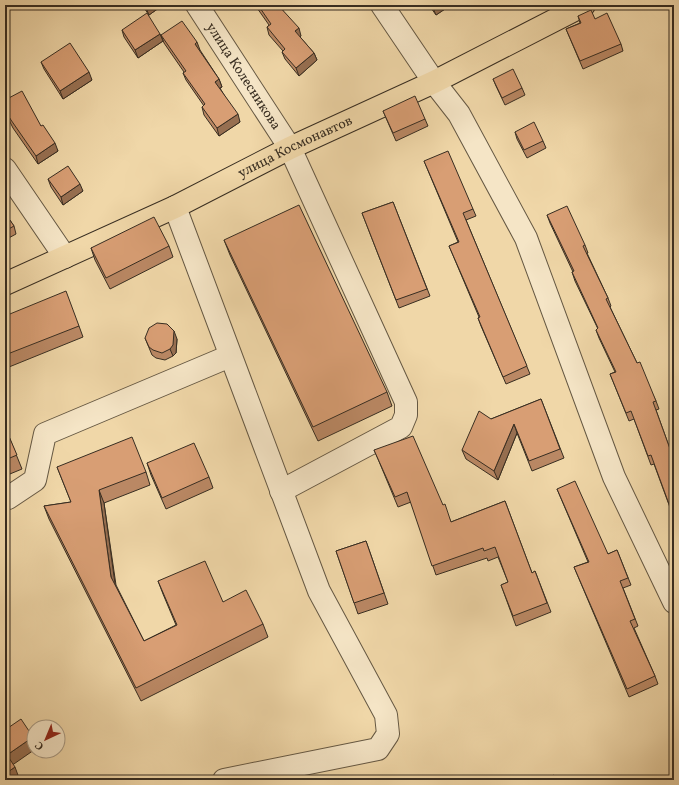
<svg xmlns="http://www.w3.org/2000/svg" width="679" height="785" font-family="Vollkorn,serif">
<rect width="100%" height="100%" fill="#f0d7a8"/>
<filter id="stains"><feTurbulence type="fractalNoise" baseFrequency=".005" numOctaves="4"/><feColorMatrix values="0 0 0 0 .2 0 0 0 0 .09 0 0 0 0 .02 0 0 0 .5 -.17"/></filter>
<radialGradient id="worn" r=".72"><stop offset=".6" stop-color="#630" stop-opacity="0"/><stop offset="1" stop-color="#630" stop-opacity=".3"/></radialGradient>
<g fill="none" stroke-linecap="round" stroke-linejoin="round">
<defs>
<g id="minor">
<path id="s1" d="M197,5L290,148L406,402V415L401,427L281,491"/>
<path d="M382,5L434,82L459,114L526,238L614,477L674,602"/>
<path d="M5,169L65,257"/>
<path d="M175,207L319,591L386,715L388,734L378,749L224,780"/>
<path d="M8,498L35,480L45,434L230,356"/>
</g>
<g id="major">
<path id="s2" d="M5,284L175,207L290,148L434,82L584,5"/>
</g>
</defs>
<use href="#minor" stroke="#655843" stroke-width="24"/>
<use href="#major" stroke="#372d21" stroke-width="24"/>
<use href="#minor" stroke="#f5e5c6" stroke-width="22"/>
<use href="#major" stroke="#f0d7a8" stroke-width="22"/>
</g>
<g fill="#ba8864" stroke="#372d21">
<path d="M142,5H163L149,15Z"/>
<path d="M255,5H284L281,8L301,36L300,37L314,53L317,60L299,76L285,59L282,52L283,51L269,35L267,27L269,25Z"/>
<path d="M429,5H451L436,15Z"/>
<path d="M578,16L621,44L623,51L583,69L566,29L580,23Z"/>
<path d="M122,30L160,34L163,41L138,58L124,37Z"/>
<path d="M161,35L200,50L219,79L222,87L220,88L240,122L219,136L204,115L202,107L204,106L186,80L183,73L184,72L164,43Z"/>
<path d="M41,62L92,80L63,99L44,69Z"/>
<path d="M493,79L522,88L525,95L505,105L496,86Z"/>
<path d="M5,100L41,126L58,151L38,164L13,128L5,112Z"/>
<path d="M383,111L425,119L428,126L396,141Z"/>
<path d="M515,132L543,141L546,148L527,158L517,139Z"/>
<path d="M424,161L473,209L476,216L466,220L530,374L506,384L481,326L478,318L479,317L452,253L449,246L458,242Z"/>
<path d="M48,179L83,191L63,205L51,187Z"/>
<path d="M393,202L430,296L399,308L362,213Z"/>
<path d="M5,213L14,226L16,234L5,240Z"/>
<path d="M547,215L585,245L588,253H587L608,298L611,306L610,307L637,363L656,401L659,409L656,410L674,460V512L672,513L654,464L651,465L634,419L629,421L610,374L615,372L599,338L596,330L598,329L575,281L572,272H573L550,223Z"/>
<path d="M224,240L387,392L392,406L318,441L230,255Z"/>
<path d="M169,246L173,257L110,289L95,260L91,248Z"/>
<path d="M5,316L79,326L83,337L9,367L5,357Z"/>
<path d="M145,338L177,339L176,353L173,356L165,360L156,358L152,355Z"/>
<path d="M541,399L564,458L532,471L517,433L498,480L466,459L462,450L491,419Z"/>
<path d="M5,427L22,469L5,476Z"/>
<path d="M374,450L443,505L451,522L505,501L532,573L535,571L551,612L516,626L501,585L508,582L498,557L488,561L487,558L436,575L411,502L398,507L378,459Z"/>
<path d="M147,463L209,477L213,488L166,509L151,475Z"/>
<path d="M57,467L146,472L150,485L104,503L116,585L144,641L176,625L163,594L158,581L223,602L263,624L268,637L141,701L49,519L44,506L71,502Z"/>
<path d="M557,489L608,554L617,550L631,585L623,588L638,626L634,628L655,676L658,684L629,697L574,567L588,562Z"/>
<path d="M366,541L388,604L358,614L336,551Z"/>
</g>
<g fill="#976f51" stroke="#372d21">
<path d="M150,5H163L149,15L146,8Z"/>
<path d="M277,5H284L278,9Z"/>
<path d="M437,5H451L436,15L433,8Z"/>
<path d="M299,28L301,36L298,39L295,31Z"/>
<path d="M160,34L163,41L138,58L135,50Z"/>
<path d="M197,42L200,50L198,51L195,44Z"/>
<path d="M314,53L317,60L299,76L296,68Z"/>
<path d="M89,72L92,80L63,99L60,91Z"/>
<path d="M219,79L222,87L218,89L215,82Z"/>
<path d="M238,114L240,122L219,136L217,128Z"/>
<path d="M55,143L58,151L38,164L36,156Z"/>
<path d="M80,184L83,191L63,205L61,197Z"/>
<path d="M174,331L177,339L176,353L173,356L170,349Z"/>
<path d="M514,424L517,433L498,480L494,471Z"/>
<path d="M99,490L104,503L116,591L111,577Z"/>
<path d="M33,737L34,750L11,766L7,755Z"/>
<path d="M15,767L19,778L16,780H5V774Z"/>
</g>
<g fill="#d89e74" stroke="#372d21">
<path d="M144,5H150L146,8Z"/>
<path d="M258,5H278L299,28L295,31L314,53L296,68L282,52L285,49L267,27L271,24Z"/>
<path d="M431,5H437L433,8Z"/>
<path d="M591,10L595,19L607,13L621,44L580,61L566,29L581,23L578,16Z"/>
<path d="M147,13L160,34L135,50L122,30Z"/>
<path d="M182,21L197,42L195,44L219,79L215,82L238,114L217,128L202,107L205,104L183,73L186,71L161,35Z"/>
<path d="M70,43L89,72L60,91L41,62Z"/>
<path d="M513,69L522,88L502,98L493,79Z"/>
<path d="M22,91L41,126L43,125L55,143L36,156L11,120L5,110V100Z"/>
<path d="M415,96L425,119L393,133L383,111Z"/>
<path d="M534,122L543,141L524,150L515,132Z"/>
<path d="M448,151L473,209L463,213L527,366L503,377L478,318L480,317L449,246L459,242L424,161Z"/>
<path d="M68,166L80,184L61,197L48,179Z"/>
<path d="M393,202L427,289L396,300L362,213Z"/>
<path d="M299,205L387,392L313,427L224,240Z"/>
<path d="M567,206L585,245L583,246L608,298L606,299L637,363L640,362L656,401L653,402L674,460V503L669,504L651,455L648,456L631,411L626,413L610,374L616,372L596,330L598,328L572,272L574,271L547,215Z"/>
<path d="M5,213L14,226L5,231Z"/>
<path d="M154,217L169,246L106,278L91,248Z"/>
<path d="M66,291L79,326L5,355V316Z"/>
<path d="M157,323L167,324L174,331L173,345L170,349L162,353L153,350L149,347L145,338L149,328Z"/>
<path d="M541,399L560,449L529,461L514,424L494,471L462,450L479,411L491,419Z"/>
<path d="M5,427L17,455L5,460Z"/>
<path d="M413,436L443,505L445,504L451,522L505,501L532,573L535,571L547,603L513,616L501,585L508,582L495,547L484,551L483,548L432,566L407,492L395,497L374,450Z"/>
<path d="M132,437L146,472L99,490L111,577L144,641L177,625L158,581L205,561L223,602L246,590L263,624L136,688L44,506L71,502L57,467Z"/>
<path d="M194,443L209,477L162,498L147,463Z"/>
<path d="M575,481L608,554L617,550L628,578L620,581L635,619L630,621L655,676L627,689L574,567L589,562L557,489Z"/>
<path d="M366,541L384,593L354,603L336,551Z"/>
<path d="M21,719L33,737L7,755L15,767L5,774V730Z"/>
<path d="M554,775L556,780H546Z"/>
</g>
<g text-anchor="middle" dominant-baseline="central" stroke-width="3" stroke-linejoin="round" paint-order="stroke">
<g font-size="14" fill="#372d21" stroke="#f5e5c6">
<text stroke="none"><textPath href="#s1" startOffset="85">улица Колесникова</textPath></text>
<text stroke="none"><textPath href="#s2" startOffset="321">улица Космонавтов</textPath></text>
</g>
</g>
<rect width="679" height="785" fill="none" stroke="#f0d7a8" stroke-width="20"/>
<rect x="6" y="6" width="667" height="773" fill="none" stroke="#372d21" stroke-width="2"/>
<rect x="10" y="10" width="659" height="765" fill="none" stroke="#372d21"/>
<g transform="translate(46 739) rotate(224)"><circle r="19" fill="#f5e5c6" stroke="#a99b84"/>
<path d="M0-3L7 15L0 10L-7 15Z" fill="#8f2418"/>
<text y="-6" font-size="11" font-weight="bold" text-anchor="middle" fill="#372d21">С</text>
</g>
<rect width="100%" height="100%" filter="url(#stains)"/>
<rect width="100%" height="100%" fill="url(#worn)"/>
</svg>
